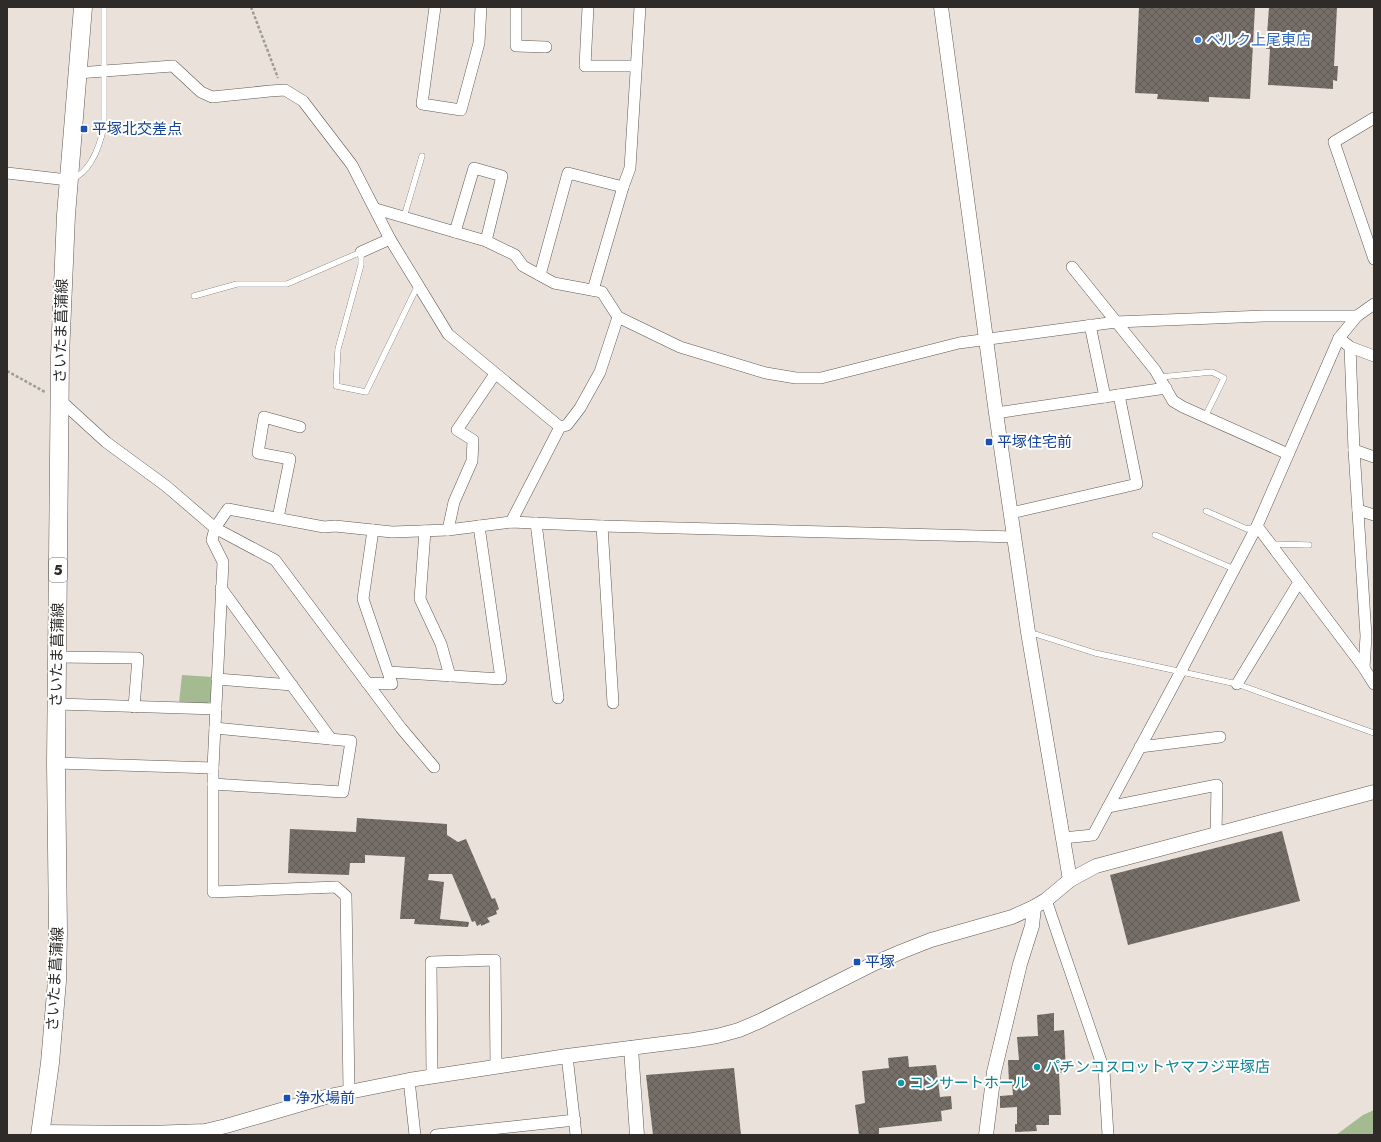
<svg xmlns="http://www.w3.org/2000/svg" width="1381" height="1142" font-family="Jost,'Noto Sans JP',sans-serif">
<defs>
<pattern id="building-cross-hatch" width="8" height="8" patternUnits="userSpaceOnUse"><rect width="8" height="8" fill="#756f68"/><path d="M0 0l8 8M0 8l8-8" fill="none" stroke="#605b56"/></pattern>
</defs>
<rect width="100%" height="100%" fill="#e9e1da"/>
<g fill="#a4bb92">
<path d="M182,675L212,677L211,701L207,704L179,703Z"/>
<path d="M1374,1110V1135H1336L1363,1115Z"/>
</g>
<g fill="url(#building-cross-hatch)">
<path d="M1139,7H1255L1250,99L1209,97V102L1157,99L1158,94L1135,93Z"/>
<path d="M1269,7H1337L1334,66H1338L1337,81L1333,80V89L1268,85L1270,49H1266Z"/>
<path d="M357,818L447,824V835L458,842L466,839L492,899L495,898L499,909L496,911L497,914L487,918L490,922L481,926V924L477,926L475,921L472,922L452,874H429L428,880L444,882L440,919L469,922L468,927L414,924L415,919H400L405,857L365,855V863H350L349,875L288,873L290,829L356,832Z"/>
<path d="M1282,831L1300,901L1128,945L1110,875Z"/>
<path d="M1054,1013V1031L1064,1030L1066,1073H1059L1061,1115H1049V1125H1036L1037,1131L1015,1132V1124H1017V1107L1000,1108V1096L1013,1095L1012,1083H1009L1008,1060H1019L1017,1037L1038,1036L1037,1015Z"/>
<path d="M908,1056L909,1067L936,1065L940,1097L951,1096L952,1109L941,1111L942,1121L879,1128V1134L859,1135L855,1105L865,1103L862,1071L889,1068L888,1058Z"/>
<path d="M734,1068L741,1135H653L646,1075Z"/>
</g>
<g fill="none" stroke-linecap="round" stroke-linejoin="round">
<defs>
<g id="service">
<path d="M72,179C92,171 100,145 104,126V7"/>
<path d="M404,217L422,156"/>
<path d="M194,296L237,284H287L361,252V265L338,349L336,386L366,392L418,285"/>
<path d="M1160,377L1212,372L1224,378L1205,417"/>
<path d="M1206,511L1247,529L1256,527"/>
<path d="M1155,535L1234,569"/>
<path d="M1272,544L1309,545"/>
<path d="M1029,632L1095,653L1237,684L1374,733"/>
</g>
<g id="minor">
<path d="M435,7L422,104L461,110L479,43L481,7"/>
<path d="M516,7V46L546,47"/>
<path d="M588,7L585,66H636"/>
<path d="M77,73L173,66L201,92L212,97L270,91L285,90L303,101L352,165L390,239L448,334L560,427"/>
<path d="M1374,118L1334,142L1374,259"/>
<path d="M7,173L68,180"/>
<path d="M376,209L486,241L515,255L523,266L554,283L602,292L618,317L680,347L766,373L796,378H821L959,343L1116,322L1264,316H1357"/>
<path d="M455,232L474,168L502,176L486,241"/>
<path d="M361,252L390,239"/>
<path d="M1072,267L1155,370L1173,401L1183,407L1288,454"/>
<path d="M540,275L568,173L623,187"/>
<path d="M593,290L623,187L630,168L640,7"/>
<path d="M1090,325L1105,397"/>
<path d="M1339,338L1350,347L1354,450L1366,636L1364,668"/>
<path d="M1350,347L1374,356"/>
<path d="M60,400L106,442L166,486L215,528L275,560L401,728L434,767"/>
<path d="M996,413L1166,388"/>
<path d="M1354,450L1374,457"/>
<path d="M1358,510L1374,515"/>
<path d="M1011,513L1137,484L1119,395"/>
<path d="M278,518L290,459L258,453L264,417L300,427"/>
<path d="M511,522L560,427L567,425L580,408L600,372L618,317"/>
<path d="M536,523L558,698"/>
<path d="M602,526L613,703"/>
<path d="M1257,526L1364,668L1374,684"/>
<path d="M448,530L454,502L472,461L473,440L457,430L495,374"/>
<path d="M425,531L420,599L441,644L450,676"/>
<path d="M221,588L331,739"/>
<path d="M57,657L138,658L134,707"/>
<path d="M389,672L501,679L479,526"/>
<path d="M217,679L292,685"/>
<path d="M367,683L392,684L363,599L373,530"/>
<path d="M1237,684L1299,582"/>
<path d="M57,704L216,709"/>
<path d="M1140,747L1220,737"/>
<path d="M56,763L213,768V892L336,887L346,896L349,1091"/>
<path d="M213,768L223,562L212,540L215,528L228,509L324,527L335,526L392,532L448,530L511,522L602,526L1015,537"/>
<path d="M213,784L343,792L351,741L215,728"/>
<path d="M1108,807L1217,785L1216,834"/>
<path d="M1063,838L1093,835L1180,673L1257,526L1339,338L1357,316L1374,304"/>
<path d="M1046,900L1104,1070L1108,1135"/>
<path d="M567,1056L576,1135"/>
<path d="M432,1076L431,962L495,960L496,1067"/>
<path d="M409,1080L415,1135"/>
<path d="M436,1135L575,1120"/>
</g>
<g id="tertiary">
<path d="M941,7L996,413L1028,632L1070,880"/>
<path d="M631,1048L637,1135"/>
<path d="M40,1132L150,1133L205,1131L226,1126L329,1096L409,1080L567,1056L693,1040L717,1036L739,1030L760,1021L875,963L903,951L931,940L1012,917L1034,907L1046,900L1070,880L1096,866L1374,792"/>
<path d="M986,1135L994,1072L1020,964L1032,926L1034,907"/>
</g>
<path id="primary" d="M40,1135L50,1063L57,981L58,932L56,763L60,356L66,215L83,7"/>
</defs>
<use href="#service" stroke="#605954" stroke-width="6"/>
<use href="#minor" stroke="#605954" stroke-width="12"/>
<use href="#tertiary" stroke="#605954" stroke-width="15"/>
<use href="#primary" stroke="#605954" stroke-width="19"/>
<g stroke="#a19b96" stroke-width="2.5" stroke-dasharray="3 2" stroke-linecap="butt">
<path d="M251,7L278,78"/>
<path d="M7,371L45,392"/>
</g>
<use href="#service" stroke="#fff" stroke-width="5.5"/>
<use href="#minor" stroke="#fff" stroke-width="11"/>
<use href="#tertiary" stroke="#fff" stroke-width="14"/>
<use href="#primary" stroke="#fff" stroke-width="18"/>
</g>
<circle fill="#3f7fe0" stroke="#fff" stroke-width="1.5" cx="1198" cy="40" r="4"/>
<g fill="#1a4fb4" stroke="#fff" stroke-width="1.5">
<rect x="80" y="125" width="8" height="8" rx="2"/>
<rect x="985" y="438" width="8" height="8" rx="2"/>
<rect x="853" y="958" width="8" height="8" rx="2"/>
<rect x="283" y="1094" width="8" height="8" rx="2"/>
</g>
<g fill="#0f9aa8" stroke="#fff" stroke-width="1.5">
<circle cx="1037" cy="1067" r="4"/>
<circle cx="901" cy="1083" r="4"/>
</g>
<g text-anchor="middle" dominant-baseline="central" stroke-width="4" stroke-linejoin="round" paint-order="stroke">
<rect fill="#fff" stroke="#6d6b69" stroke-width="1" x="49" y="558" width="18" height="24" rx="3"/>
<g font-size="14" font-weight="bold" fill="#2e2b29">
<text x="58" y="570">5</text>
</g>
<g font-size="15" fill="#366cbe" stroke="#fff" text-anchor="start">
<text x="1206" y="40">ベルク上尾東店</text>
</g>
<g font-size="15" fill="#164399" stroke="#fff" text-anchor="start">
<text x="92" y="129">平塚北交差点</text>
<text x="997" y="442">平塚住宅前</text>
<text x="865" y="962">平塚</text>
<text x="295" y="1098">浄水場前</text>
</g>
<g font-size="15" fill="#2e2b29" stroke="#fff">
<text transform="translate(61 331) rotate(-89)">さいたま菖蒲線</text>
<text transform="translate(57 655) rotate(-89)">さいたま菖蒲線</text>
<text transform="translate(55 979) rotate(-87)">さいたま菖蒲線</text>
</g>
<g font-size="15" fill="#0d838f" stroke="#fff" text-anchor="start">
<text x="1045" y="1067">パチンコスロットヤマフジ平塚店</text>
<text x="909" y="1083">コンサートホール</text>
</g>
</g>
<rect width="1381" height="1142" fill="none" stroke="#2e2b29" stroke-width="16"/>
</svg>
